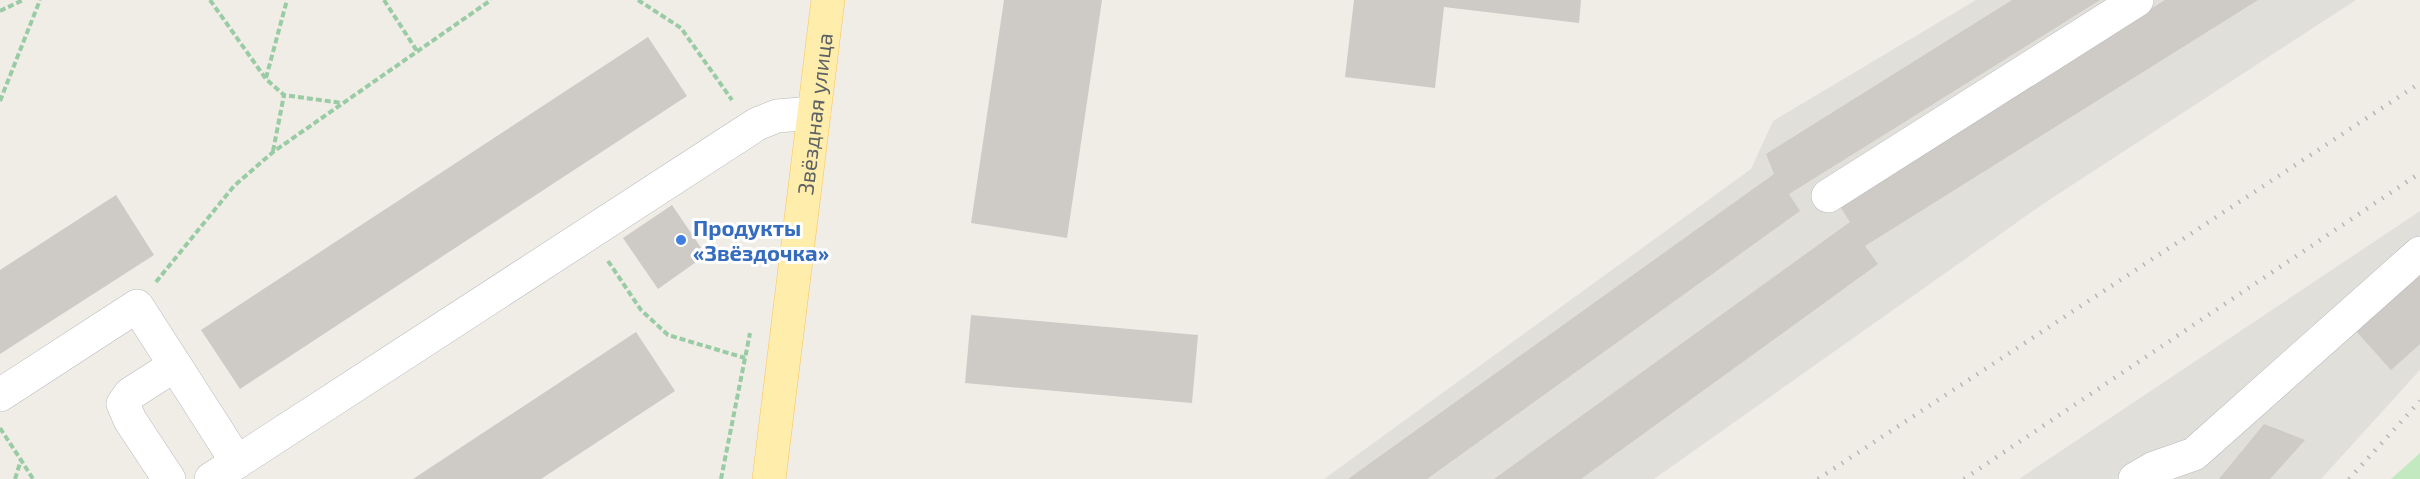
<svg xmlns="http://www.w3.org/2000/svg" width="2420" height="479" font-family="'Exo 2',sans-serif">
<rect width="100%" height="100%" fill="#f0ede6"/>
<g fill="#e1dfda">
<path d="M1976,0H2356L2043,204L1654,479H1324L1751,169L1773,121Z"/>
<path d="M2420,211V370L2321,479H2019Z"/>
</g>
<path fill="#c3e9c1" d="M2420,453V479H2391Z"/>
<g fill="#cecac5">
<path d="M1004,0H1102L1067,238L971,223Z"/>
<path d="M1354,0H1581L1579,23L1444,7L1435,88L1345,77Z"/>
<path d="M2012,0H2100L1789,194L1800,211L1427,479H1348L1774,174L1766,154Z"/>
<path d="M2165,0H2258L1865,246L1878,264L1581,479H1494L1850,222L1839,205Z"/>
<path d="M648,37L687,96L240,389L201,330Z"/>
<path d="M116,195L154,255L0,354V270Z"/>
<path d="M672,205L706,255L658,289L623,238Z"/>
<path d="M2420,272V344L2391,370L2356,331Z"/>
<path d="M971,315L1198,335L1192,403L965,383Z"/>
<path d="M636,332L675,391L541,479H413Z"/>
<path d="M2264,424L2305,440L2270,479H2219Z"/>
</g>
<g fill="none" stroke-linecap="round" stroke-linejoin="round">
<defs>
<g id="minor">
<path d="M1828,196L2137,0"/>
<path d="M175,365L237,462"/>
<path d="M0,395L137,306L175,365L130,394L123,404L130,420L169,479"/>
<path d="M211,479L757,124L777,116L814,113"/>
<path d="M2135,479L2154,468L2194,454L2420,253"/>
</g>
<g id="major">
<path id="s1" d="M769,479L828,0"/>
</g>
</defs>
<use href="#minor" stroke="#b6b9bd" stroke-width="34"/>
<use href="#major" stroke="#fac355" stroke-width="34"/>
<g stroke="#99cba5" stroke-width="4" stroke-dasharray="6 3" stroke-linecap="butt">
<path d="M210,0L266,79L284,95L342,103"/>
<path d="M384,0L417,51"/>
<path d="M638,0L681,28L732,100"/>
<path d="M0,11L23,0"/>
<path d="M266,78L287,0"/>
<path d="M0,101L40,0"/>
<path d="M273,151L284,95"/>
<path d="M608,261L641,310L668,335L745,358"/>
<path d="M156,282L234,186L273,152L491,0"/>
<path d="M0,428L21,460"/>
<path d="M15,479L21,460L33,479"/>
<path d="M721,479L750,333"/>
</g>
<use href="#minor" stroke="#fff" stroke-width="33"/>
<use href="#major" stroke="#ffedac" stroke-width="33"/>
<g stroke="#b5b6b7" stroke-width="4.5" stroke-dasharray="1.5 8" stroke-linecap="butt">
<path d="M1818,479L2420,83"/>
<path d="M1964,479L2420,173"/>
<path d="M2349,479L2420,401"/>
</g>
</g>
<circle fill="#3f7fe0" stroke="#fff" stroke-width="2" cx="681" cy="240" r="6"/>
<g text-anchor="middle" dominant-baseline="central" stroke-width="6" stroke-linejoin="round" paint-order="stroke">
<g font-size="22" fill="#5d6267" stroke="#fff">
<text stroke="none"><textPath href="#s1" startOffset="368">Звёздная улица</textPath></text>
</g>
<g font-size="22" font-weight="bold" fill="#366cbe" stroke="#fff" text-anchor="start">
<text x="693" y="227">Продукты<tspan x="693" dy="25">«Звёздочка»</tspan></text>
</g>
</g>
</svg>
